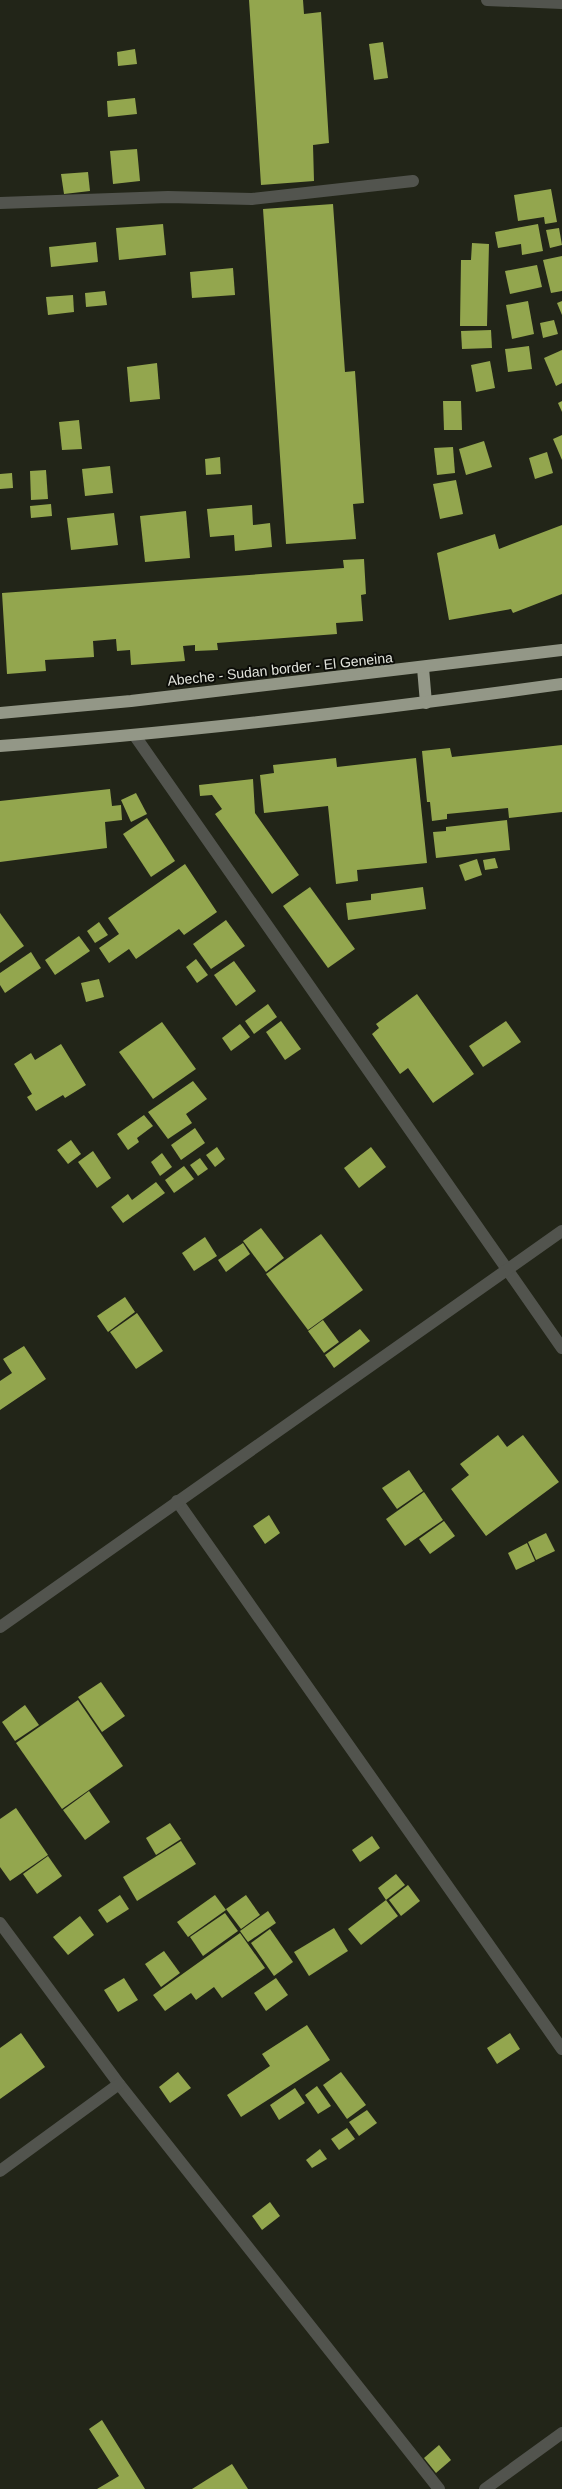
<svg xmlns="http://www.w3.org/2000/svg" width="562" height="2489" font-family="Arial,sans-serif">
<rect width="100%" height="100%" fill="#222518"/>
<g fill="#93a64e">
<path d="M249,0H303L304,14L321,12L329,143L313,145L314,181L261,185Z"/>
<path d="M383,42L388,78L374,80L369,44Z"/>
<path d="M135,49L137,64L118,66L117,52Z"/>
<path d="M135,98L137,114L108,117L107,101Z"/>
<path d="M137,149L140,181L113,184L110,151Z"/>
<path d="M88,172L90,191L64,194L61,174Z"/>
<path d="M551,189L557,222L545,224L544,217L518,221L514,195Z"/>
<path d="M333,204L345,372L355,371L364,503L353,504L356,539L286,544L263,209Z"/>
<path d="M163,224L166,255L119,260L116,228Z"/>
<path d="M538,224L543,251L522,255L521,244L498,248L495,232Z"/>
<path d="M559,228L562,245L550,248L546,230Z"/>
<path d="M96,242L98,262L51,267L49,247Z"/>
<path d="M472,243L489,244L487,326H460L461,260H471Z"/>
<path d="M562,256V291L551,293L543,260Z"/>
<path d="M537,265L542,287L510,294L505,271Z"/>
<path d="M233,268L235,295L192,298L190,272Z"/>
<path d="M105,291L107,305L86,307L85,293Z"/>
<path d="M73,295L74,312L48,315L46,297Z"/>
<path d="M528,301L534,334L512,339L506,305Z"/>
<path d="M562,301V315L557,303Z"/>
<path d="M554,320L558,334L543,338L540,323Z"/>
<path d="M491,330L492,348L462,349L461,331Z"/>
<path d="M529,346L532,369L508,372L505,349Z"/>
<path d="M562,350V383L556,386L544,358Z"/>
<path d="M490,361L495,388L476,392L471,365Z"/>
<path d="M157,363L160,399L130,402L127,367Z"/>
<path d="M443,401H461L462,430H444Z"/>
<path d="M562,401V412L558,403Z"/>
<path d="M79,420L82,449L62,450L59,422Z"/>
<path d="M562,435V460L553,439Z"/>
<path d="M484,441L492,467L466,475L459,449Z"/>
<path d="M453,447L455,473L437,475L434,448Z"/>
<path d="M547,452L553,473L535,479L529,458Z"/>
<path d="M220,457L221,474L206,475L205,459Z"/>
<path d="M110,466L113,493L85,496L82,469Z"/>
<path d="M46,470L48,499L31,500L30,471Z"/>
<path d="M12,473L13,488L0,489V474Z"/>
<path d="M456,480L463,514L440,519L433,484Z"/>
<path d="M51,504L52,516L31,518L30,506Z"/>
<path d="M252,505L253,525L270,523L272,547L235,551L234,535L210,537L207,509Z"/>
<path d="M186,511L190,558L145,562L140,516Z"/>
<path d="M114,513L118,545L71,550L67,518Z"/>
<path d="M562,525V594L513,613L511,609L449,620L437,553L495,534L499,549Z"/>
<path d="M364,559L366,594L361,595L363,621L336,623L337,634L217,643L218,650L195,651V645L183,646L185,661L131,665L130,650L117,651L116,639L93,641L94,657L45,660L46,671L7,674L2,593L344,568L343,560Z"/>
<path d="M562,745V812L509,818L508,808L447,814V819L432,821L430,802H427L422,751L450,748L452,757Z"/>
<path d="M336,758L337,767L416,758L427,863L357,870L358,881L336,884L328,806L264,813L260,775L274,773L273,765Z"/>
<path d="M253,779L255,813L299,875L272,894L215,814L222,809L212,795L200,796L199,785Z"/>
<path d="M110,789L112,806L121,805L122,820L105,822L107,848L0,862V801Z"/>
<path d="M136,793L147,814L131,822L121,800Z"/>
<path d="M147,818L175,861L151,877L123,834Z"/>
<path d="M507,820L510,850L436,858L433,832L446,831V827Z"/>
<path d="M495,858L498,868L485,870L483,860Z"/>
<path d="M477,859L482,875L465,881L459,865Z"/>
<path d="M185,864L217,912L184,935L179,929L136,959L129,949L109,963L99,948L119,934L108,918Z"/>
<path d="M310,887L355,949L328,968L283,906Z"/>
<path d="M423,887L426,909L348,920L346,903L371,900V894Z"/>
<path d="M0,913L24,946L0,963Z"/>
<path d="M226,920L245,946L211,969L193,944Z"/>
<path d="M99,922L108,935L95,943L87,931Z"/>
<path d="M79,936L90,951L55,975L45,960Z"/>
<path d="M31,952L41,968L5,993L0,985V973Z"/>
<path d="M196,959L208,975L197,983L186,967Z"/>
<path d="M234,961L256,991L236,1006L214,975Z"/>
<path d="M99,979L104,997L86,1002L81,983Z"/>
<path d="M417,994L474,1074L433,1103L408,1068L400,1074L372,1034L379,1028L376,1024Z"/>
<path d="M268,1004L277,1017L254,1034L245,1021Z"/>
<path d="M281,1021L301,1049L285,1060L266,1032Z"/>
<path d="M506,1021L521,1042L483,1067L469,1046Z"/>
<path d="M162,1022L196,1069L153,1099L119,1052Z"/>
<path d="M240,1024L250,1037L231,1051L222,1038Z"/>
<path d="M61,1044L86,1085L65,1098L63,1095L36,1111L27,1097L32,1094L14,1064L31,1053L35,1060Z"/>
<path d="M193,1081L207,1099L186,1114L192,1123L168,1139L148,1112Z"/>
<path d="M144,1115L153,1126L137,1138L139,1142L128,1150L117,1134Z"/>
<path d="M195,1128L205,1143L181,1160L171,1145Z"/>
<path d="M71,1140L81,1154L68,1164L57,1150Z"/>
<path d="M217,1147L225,1159L215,1167L206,1155Z"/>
<path d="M371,1147L386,1167L359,1188L344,1168Z"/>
<path d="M93,1151L111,1178L97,1188L78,1162Z"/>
<path d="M162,1153L172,1167L160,1176L151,1162Z"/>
<path d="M200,1158L208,1169L198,1176L190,1165Z"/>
<path d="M184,1166L194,1179L174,1193L165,1180Z"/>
<path d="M156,1182L165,1193L123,1223L111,1207L128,1194L132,1200Z"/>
<path d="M261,1228L284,1258L266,1272L243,1241Z"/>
<path d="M321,1234L363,1290L308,1330L266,1274Z"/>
<path d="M205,1237L217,1256L194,1271L182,1253Z"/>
<path d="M243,1243L250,1254L226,1272L218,1260Z"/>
<path d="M125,1297L135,1312L108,1332L97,1316Z"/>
<path d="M137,1313L163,1351L136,1369L110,1332Z"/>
<path d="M323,1320L339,1342L324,1353L308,1331Z"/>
<path d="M360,1329L370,1341L334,1368L325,1355Z"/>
<path d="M24,1346L46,1379L0,1410V1381L12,1373L3,1359Z"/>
<path d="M498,1435L507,1447L523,1435L559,1482L486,1536L451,1489L469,1475L460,1464Z"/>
<path d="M409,1470L423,1491L397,1509L382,1488Z"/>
<path d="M424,1492L443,1520L405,1546L386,1519Z"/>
<path d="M269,1515L280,1533L265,1544L253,1526Z"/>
<path d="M444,1521L455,1536L430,1554L419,1539Z"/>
<path d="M546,1533L555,1551L536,1560L528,1542Z"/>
<path d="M527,1543L535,1561L516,1570L508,1553Z"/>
<path d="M101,1682L125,1716L102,1732L78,1697Z"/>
<path d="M78,1700L123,1766L62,1809L16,1743Z"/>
<path d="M25,1705L39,1725L15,1741L2,1722Z"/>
<path d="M89,1791L110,1822L85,1840L63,1810Z"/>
<path d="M16,1808L48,1855L10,1881L0,1867V1819Z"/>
<path d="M170,1823L181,1839L156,1855L146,1838Z"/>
<path d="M372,1836L380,1848L360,1862L352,1850Z"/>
<path d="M181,1841L196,1864L137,1901L123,1877Z"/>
<path d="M48,1856L62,1876L37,1894L23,1874Z"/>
<path d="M396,1874L405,1885L386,1900L378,1888Z"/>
<path d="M408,1885L420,1901L401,1916L389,1900Z"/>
<path d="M120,1895L129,1909L107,1923L98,1910Z"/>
<path d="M215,1895L226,1910L188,1937L177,1922Z"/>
<path d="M246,1895L260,1915L241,1929L226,1909Z"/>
<path d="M386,1900L398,1916L361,1945L348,1929Z"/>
<path d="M268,1911L276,1923L248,1942L240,1931Z"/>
<path d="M225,1913L238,1931L203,1956L190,1937Z"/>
<path d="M80,1916L94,1935L68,1955L53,1937Z"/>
<path d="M334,1928L348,1951L309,1976L294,1952Z"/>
<path d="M270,1929L293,1962L274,1976L251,1943Z"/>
<path d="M240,1933L265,1968L222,1998L214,1987L196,2000L191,1993L165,2011L153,1995Z"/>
<path d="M164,1951L180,1973L161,1987L145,1964Z"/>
<path d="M124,1978L138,2000L118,2012L104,1990Z"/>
<path d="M276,1978L288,1995L266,2011L254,1993Z"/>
<path d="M307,2025L330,2060L241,2117L227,2095L270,2066L262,2054Z"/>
<path d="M21,2033L45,2067L0,2099V2048Z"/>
<path d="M510,2033L520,2049L497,2064L487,2048Z"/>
<path d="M178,2072L191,2088L170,2103L159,2087Z"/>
<path d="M341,2072L366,2105L347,2119L323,2085Z"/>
<path d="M317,2086L331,2106L318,2114L305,2095Z"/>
<path d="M295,2088L305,2103L279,2120L270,2105Z"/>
<path d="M367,2110L377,2123L359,2136L349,2122Z"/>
<path d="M347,2128L355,2139L339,2150L331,2139Z"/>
<path d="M320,2149L327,2159L312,2168L306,2160Z"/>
<path d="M270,2202L280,2216L262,2230L252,2216Z"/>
<path d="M102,2420L145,2489H97L119,2476L89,2429Z"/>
<path d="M439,2445L451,2460L436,2473L424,2458Z"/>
<path d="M232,2464L248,2489H192Z"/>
</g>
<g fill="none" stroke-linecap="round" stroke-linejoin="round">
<g stroke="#52544e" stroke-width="12">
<path d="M487,0L562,3"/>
<path d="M0,203L168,197L252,199L413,181"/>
<path d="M135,736L562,1348"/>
<path d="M177,1501L562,2049"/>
<path d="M0,1627L562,1231"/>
<path d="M0,1923L119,2084L439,2489"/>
<path d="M0,2171L119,2084"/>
<path d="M485,2489L562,2433"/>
</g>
<g stroke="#939787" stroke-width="12">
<path d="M423,668L426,703"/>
<path d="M0,713L131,701L562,650"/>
<path d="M0,746C188,732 375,710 562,684"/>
</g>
</g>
<g text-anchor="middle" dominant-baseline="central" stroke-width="4" stroke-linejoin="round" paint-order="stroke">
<g font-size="14" fill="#e1e3db" stroke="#0c0d08">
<text transform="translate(280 669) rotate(-6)">Abeche - Sudan border - El Geneina</text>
</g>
</g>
</svg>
